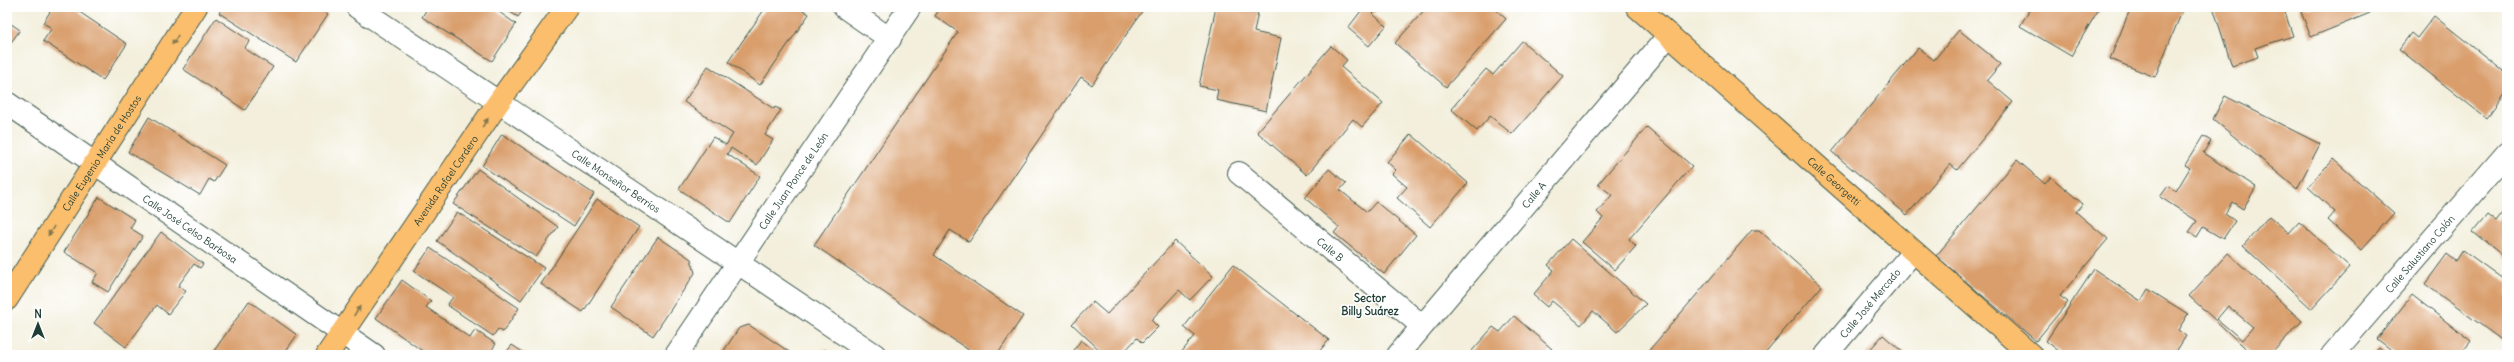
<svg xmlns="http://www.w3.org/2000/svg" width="2514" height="362" font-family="Delius,sans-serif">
<rect width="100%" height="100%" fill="#fff"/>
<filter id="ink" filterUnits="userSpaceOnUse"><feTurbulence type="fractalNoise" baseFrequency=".025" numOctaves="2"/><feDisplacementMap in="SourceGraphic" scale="8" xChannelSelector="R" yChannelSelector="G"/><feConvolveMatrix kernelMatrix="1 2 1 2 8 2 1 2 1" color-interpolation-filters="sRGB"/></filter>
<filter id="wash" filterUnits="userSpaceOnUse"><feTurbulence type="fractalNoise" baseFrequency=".012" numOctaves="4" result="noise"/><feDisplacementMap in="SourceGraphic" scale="16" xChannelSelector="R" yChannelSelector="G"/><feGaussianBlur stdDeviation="0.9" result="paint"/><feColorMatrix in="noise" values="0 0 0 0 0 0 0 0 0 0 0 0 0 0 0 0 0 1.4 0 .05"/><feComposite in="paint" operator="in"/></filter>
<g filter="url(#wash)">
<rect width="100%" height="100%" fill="#f3efdc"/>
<g id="blocks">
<g fill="#d99e6c" fill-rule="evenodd">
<path d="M53,7H72L127,44L103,80L43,41L52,28L43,23Z"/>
<path d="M223,7H317L328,14L296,62L219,13Z"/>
<path d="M428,7H492L516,24L492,61L422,17Z"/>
<path d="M502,7H525L518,17Z"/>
<path d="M766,7H798L809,14L760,85L728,62Z"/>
<path d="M941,7H1145L1092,85L1081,77L969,242L950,230L934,255L1023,316L997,355H976L814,245L958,32L935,16Z"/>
<path d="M1216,7H1259L1254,32L1281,38L1266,111L1216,100L1218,90L1199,86Z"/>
<path d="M1364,7H1379L1373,14L1386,26L1369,46L1348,28Z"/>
<path d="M1427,7H1493L1506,19L1446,87L1395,43Z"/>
<path d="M2031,7H2100L2071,56L2020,26Z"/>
<path d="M2131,7H2184L2155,77L2110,59Z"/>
<path d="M2213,7H2283L2293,36L2255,48L2258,57L2232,66Z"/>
<path d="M2299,7H2368L2370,13L2311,37Z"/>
<path d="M2434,16L2507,74V91L2486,118L2399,49L2411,33L2417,38Z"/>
<path d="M216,18L250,41L244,48L273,67L245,110L183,69Z"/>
<path d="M7,21L20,30L7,48Z"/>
<path d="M1959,30L2001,64L1987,80L2013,102L1957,170L1950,164L1907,215L1832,152L1918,48L1934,60Z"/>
<path d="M1522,41L1563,76L1512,134L1490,116L1477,131L1451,109L1486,69L1493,75Z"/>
<path d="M1331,46L1347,60L1341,67L1383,103L1362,127L1353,119L1307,175L1257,132Z"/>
<path d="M708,66L774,109L775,107L781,110L765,135L773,140L757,165L731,148L727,154L760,176L730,223L679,189L713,137L726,145L733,134L684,102Z"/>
<path d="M2225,96L2320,144L2297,189L2213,119Z"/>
<path d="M149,117L225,165L214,182L209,179L200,195L128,152Z"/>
<path d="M1647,127L1692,166L1629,239L1636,246L1615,270L1582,242L1603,218L1597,212L1612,195L1598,184Z"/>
<path d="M502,134L594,194L574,226L482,166Z"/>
<path d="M1411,134L1468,183L1430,227L1397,198L1407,187L1392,174L1396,170L1387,162Z"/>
<path d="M2203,136L2211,141L2203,153L2256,187L2243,209L2232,202L2225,214L2235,221L2223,239L2203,227L2197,237L2189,232L2197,221L2160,197L2168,186L2176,191L2190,168L2185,165Z"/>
<path d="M2333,159L2394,213L2361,250L2328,220L2335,212L2308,187Z"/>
<path d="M2017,160L2045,184L2051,177L2083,204L2076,212L2108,239L2060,296L2068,302L2036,341L1936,256Z"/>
<path d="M478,169L558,227L536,257L453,204Z"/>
<path d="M1329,169L1346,183L1340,190L1367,212L1376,202L1416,235L1384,274L1334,233L1339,227L1305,198Z"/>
<path d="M99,197L135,220L130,228L143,236L108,292L92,282L98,273L64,252Z"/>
<path d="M597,199L639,227L583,312L541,284Z"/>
<path d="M2507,208V259L2473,232L2487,215L2496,222Z"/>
<path d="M457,212L544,268L521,300L437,241Z"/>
<path d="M2269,216L2289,233L2299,222L2350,267L2312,309L2243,246Z"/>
<path d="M1752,230H1759L1822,286L1763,355H1645Z"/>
<path d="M161,232L203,264L200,268L194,264L178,286L186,291L168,314L157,305L126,347L94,323Z"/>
<path d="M658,237L691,259L695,273L653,336L611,307Z"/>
<path d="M1571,239L1646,304L1617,332L1593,311L1581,325L1552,301L1547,307L1533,295L1554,270L1548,265Z"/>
<path d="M1175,241L1213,276L1190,300L1179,290L1151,320L1158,327L1142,343L1137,338L1121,355H1105L1072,324L1093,302L1107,314Z"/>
<path d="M430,248L519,308L503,332L498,329L493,336L447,305L453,297L414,271Z"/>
<path d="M2463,250L2507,282V344L2425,284L2447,254L2456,261Z"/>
<path d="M2228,253L2302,321L2270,355H2253L2189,296ZM2228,306L2253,327L2242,340L2217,319Z"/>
<path d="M1233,265L1329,340L1316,355H1179L1195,336L1184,327Z"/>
<path d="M2094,269L2141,301L2148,289L2188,314L2178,330L2186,336L2174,355H2064L2046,341Z"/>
<path d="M402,280L431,301L426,307L470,338L475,330L496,344L488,355H428L376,318Z"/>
<path d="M2412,295L2471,341L2460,355H2398L2377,339Z"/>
<path d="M249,301L297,335L283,355H211Z"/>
<path d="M1514,316L1552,349L1547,355H1473L1470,353L1493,327L1500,332Z"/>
<path d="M749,325L794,355H721L739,328Z"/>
<path d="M1883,335L1906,355H1865Z"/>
<path d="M1081,340L1100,355H1080L1074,350Z"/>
<path d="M512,345L527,355H504Z"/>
<path d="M2379,348L2387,355H2373Z"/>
<path d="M824,349L833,355H820Z"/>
</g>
</g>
</g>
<g filter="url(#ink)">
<use href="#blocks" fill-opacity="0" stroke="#3f584d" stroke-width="1"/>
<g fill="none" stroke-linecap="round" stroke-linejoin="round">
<defs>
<g id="minor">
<path id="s1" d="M357,7L875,355"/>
<path d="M844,7L890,39"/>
<path id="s2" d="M7,103L374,355"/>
<path id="s3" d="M1239,173L1421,325"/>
<path id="s4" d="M676,355L910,7"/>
<path id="s5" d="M1398,355L1669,35"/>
<path id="s6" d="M1826,355L1913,252"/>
<path id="s7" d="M2332,355L2507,153"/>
</g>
<g id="major">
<path id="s8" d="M1637,7L2031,355"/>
<path id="s9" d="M7,299L196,7"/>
<path id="s10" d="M327,355L498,103L567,7"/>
</g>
</defs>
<use href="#minor" stroke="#3f584d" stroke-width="24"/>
<use href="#major" stroke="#3f584d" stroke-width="24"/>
<use href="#minor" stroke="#fff" stroke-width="22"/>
<use href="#major" stroke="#fabe6d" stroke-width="22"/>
</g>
<defs><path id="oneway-solid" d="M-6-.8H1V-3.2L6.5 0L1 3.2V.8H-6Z"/></defs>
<g fill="#82774e">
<use href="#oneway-solid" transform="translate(175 40) rotate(123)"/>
<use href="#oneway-solid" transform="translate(485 123) rotate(-56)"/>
<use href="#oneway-solid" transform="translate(51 231) rotate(122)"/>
<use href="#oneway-solid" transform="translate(357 311) rotate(-56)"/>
</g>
</g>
<g text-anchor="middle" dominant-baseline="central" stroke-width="3" stroke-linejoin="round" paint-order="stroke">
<g font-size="10" fill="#1f3d34" stroke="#fff">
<text stroke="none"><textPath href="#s9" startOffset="174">Calle Eugenio María de Hostos</textPath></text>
<text stroke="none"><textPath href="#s10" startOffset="211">Avenida Rafael Cordero</textPath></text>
<text stroke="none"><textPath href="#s1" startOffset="312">Calle Monseñor Berríos</textPath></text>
<text stroke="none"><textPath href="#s4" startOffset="210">Calle Juan Ponce de León</textPath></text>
<text stroke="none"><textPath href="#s8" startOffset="263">Calle Georgetti</textPath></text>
<text stroke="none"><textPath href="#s5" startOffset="210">Calle A</textPath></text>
<text stroke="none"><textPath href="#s2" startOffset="222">Calle José Celso Barbosa</textPath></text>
<text stroke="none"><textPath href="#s3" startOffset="119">Calle B</textPath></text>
<text stroke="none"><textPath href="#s7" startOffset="134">Calle Salustiano Colón</textPath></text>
<text stroke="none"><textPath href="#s6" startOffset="68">Calle José Mercado</textPath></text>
</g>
<g font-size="11" font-weight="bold" fill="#1f3d34" stroke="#fff">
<text x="1370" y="298">Sector<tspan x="1370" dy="13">Billy Suárez</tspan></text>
</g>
</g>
<rect width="2514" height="362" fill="none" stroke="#fff" stroke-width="24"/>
<g transform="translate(38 324)" stroke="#ffffff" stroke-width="3" paint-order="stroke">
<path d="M0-3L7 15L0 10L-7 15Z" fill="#1f3d34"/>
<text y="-6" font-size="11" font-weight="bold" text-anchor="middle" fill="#1f3d34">N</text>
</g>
</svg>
